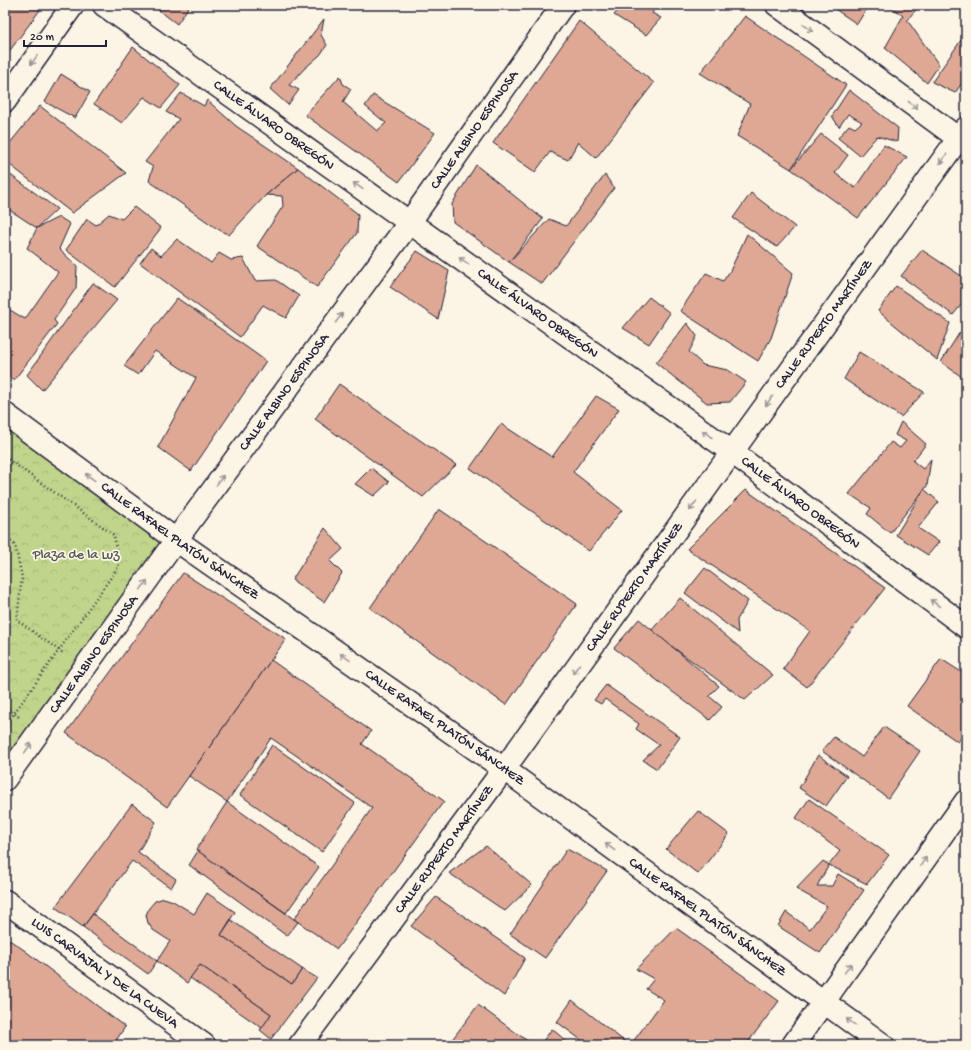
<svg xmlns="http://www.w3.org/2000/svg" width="971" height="1050" font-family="'Gochi Hand',sans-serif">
<defs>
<pattern id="forest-crowns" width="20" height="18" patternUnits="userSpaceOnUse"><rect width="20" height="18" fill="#c0d58b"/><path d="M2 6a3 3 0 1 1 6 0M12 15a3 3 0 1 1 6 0" fill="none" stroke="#a5b779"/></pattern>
</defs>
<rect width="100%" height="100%" fill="#fcf5e5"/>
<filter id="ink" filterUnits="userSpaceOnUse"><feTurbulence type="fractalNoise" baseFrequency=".025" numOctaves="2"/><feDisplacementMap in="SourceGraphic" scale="8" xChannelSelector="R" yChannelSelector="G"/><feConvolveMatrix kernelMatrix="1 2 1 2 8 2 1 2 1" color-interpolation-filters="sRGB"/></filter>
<g filter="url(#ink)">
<path fill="url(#forest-crowns)" stroke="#717c63" d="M5,414L176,540L5,779Z"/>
<g fill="#dea895" stroke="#22223b">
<path d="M5,5H32L40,10L5,57Z"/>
<path d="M152,5H190L177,24Z"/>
<path d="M622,5H657L652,13L661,18L646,35L614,15Z"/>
<path d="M664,5H673L670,10Z"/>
<path d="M829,5H869L857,24Z"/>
<path d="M889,5H920L907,20L939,65L927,83L885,48L903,16Z"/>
<path d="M745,16L846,85L791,169L737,136L750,104L700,73Z"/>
<path d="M324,19L321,35L327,45L320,55L304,69L289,85L299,90L288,105L270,89Z"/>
<path d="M579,21L654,83L596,158L578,142L568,160L550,152L535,172L493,143Z"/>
<path d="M966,33V77L955,93L932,82Z"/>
<path d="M133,47L180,85L161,108L144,97L122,123L94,104Z"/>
<path d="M61,74L90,92L75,118L45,102Z"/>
<path d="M340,76L343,84L351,89L343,102L377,131L386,123L365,106L373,95L435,133L399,182L305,115Z"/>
<path d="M849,90L898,128L897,142L877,136L860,156L838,138L849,125L855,128L862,122L848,114L839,127L832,116Z"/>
<path d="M181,93L204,106L207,100L236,126L298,168L266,195L229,235L216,228L149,181L153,167L145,162L179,119L166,112Z"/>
<path d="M40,106L126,173L72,213L5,161V149Z"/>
<path d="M821,134L848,155L835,173L855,188L884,145L907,157L858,218L791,169Z"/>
<path d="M476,165L543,219L509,262L453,222L452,204Z"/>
<path d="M298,168L358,214L357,233L317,287L257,246L283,206L282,196L266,195Z"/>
<path d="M5,171L57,209L37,228L5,207Z"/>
<path d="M605,175L614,188L542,284L509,262L549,219L566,226Z"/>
<path d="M751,193L795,227L777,247L733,218Z"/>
<path d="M134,207L161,228L115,287L66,250L87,219L96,225L109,214L122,219Z"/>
<path d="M59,217L70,224L59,249L77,266L76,288L54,320L57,324L14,380L5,374V307L25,319L58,272L27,248L37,228Z"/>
<path d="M747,234L793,273L771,338L758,361L680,311L706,273L723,281L730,271Z"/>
<path d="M177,239L211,263L219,253L231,260L243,258L255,281L276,280L299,296L286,318L263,305L240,337L140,263L151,248L161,256Z"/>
<path d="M922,250L966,279V299L953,315L901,276Z"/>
<path d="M417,251L449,271L438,319L390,287Z"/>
<path d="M93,283L117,300L42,390L27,375Z"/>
<path d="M896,286L950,323L937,360L878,311Z"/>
<path d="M649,297L670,313L649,344L623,328Z"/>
<path d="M177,298L266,361L191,471L158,447L196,378L155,351L138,375L124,366Z"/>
<path d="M687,323L697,336L689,352L703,365L728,370L746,382L730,402L707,403L656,363Z"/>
<path d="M960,332L966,336V380L941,362Z"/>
<path d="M859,352L924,392L901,417L844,379Z"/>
<path d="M339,384L456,465L423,497L315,419Z"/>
<path d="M596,396L619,409L573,472L622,510L589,551L470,468L501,424L552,457Z"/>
<path d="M901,422L926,444L913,461L923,469L931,459L927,486L890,533L867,514L871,508L849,494L891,442L900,448L906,441L895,435Z"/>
<path d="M371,468L389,482L374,496L355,484Z"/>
<path d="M924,489L939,502L918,528L939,542L928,555L896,535Z"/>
<path d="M746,490L885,588L807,687L783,669L810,631L687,549Z"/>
<path d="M439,509L577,604L506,705L370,608Z"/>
<path d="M325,528L343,549L330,561L342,573L324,602L292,580Z"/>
<path d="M705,568L748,601L737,620L738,633L685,593Z"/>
<path d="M183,573L286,639L167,807L66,733Z"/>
<path d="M680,598L773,675L745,700L651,631Z"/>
<path d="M639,619L719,686L709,696L722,707L710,720L614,648Z"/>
<path d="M941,659L966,675V730L958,742L907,706Z"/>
<path d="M271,660L371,731L362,744L444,801L337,949L294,919L372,808L271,738L227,802L189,776Z"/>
<path d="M606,685L680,737L657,769L643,760L659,745L636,729L639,724L605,699L601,704L594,700Z"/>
<path d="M884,727L920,751L888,798L822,751L834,737L862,757Z"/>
<path d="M272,745L355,803L322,852L240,795Z"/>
<path d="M818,755L847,776L826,806L799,788Z"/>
<path d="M809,799L889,855L867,884L829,865L840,851L796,818Z"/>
<path d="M227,802L319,867L286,913L196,850Z"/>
<path d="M132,804L156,822L138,852L176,879L171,888L132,861L83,927L55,907Z"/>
<path d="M698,811L729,834L698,874L666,849Z"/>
<path d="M486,846L532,885L505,911L449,873Z"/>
<path d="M567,849L607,871L545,958L510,934Z"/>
<path d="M198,851L298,922L287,936L189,865Z"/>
<path d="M823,861L829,865L817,886H832L838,874L864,890L820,953L778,926L786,912L810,929L827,906L796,889Z"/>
<path d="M207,893L235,912L221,935L292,984L302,969L317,978L271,1039L260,1030L271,1014L200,965L187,983L157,961L170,941L153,930L148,923L146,915L149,908L155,901L164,898L173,901L194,914Z"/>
<path d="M436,897L525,958L504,996L411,926Z"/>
<path d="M93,914L157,961L148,974L83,927Z"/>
<path d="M231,920L302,969L292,984L221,935Z"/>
<path d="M676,928L779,1001L746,1045H635L632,1043L664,1000L646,989L654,979L636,969Z"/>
<path d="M5,937L24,950L125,1027L113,1045H5Z"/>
<path d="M200,965L271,1014L262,1028L190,978Z"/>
<path d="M572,1000L629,1045H588L557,1022Z"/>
<path d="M478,1005L533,1045H448Z"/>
<path d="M552,1029L571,1045H540Z"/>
</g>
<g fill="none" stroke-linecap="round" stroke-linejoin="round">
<defs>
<g id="minor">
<path id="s1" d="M104,5L732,452L966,627"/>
<path d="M777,5L966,144"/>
<path d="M5,101L73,5"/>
<path id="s2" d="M5,414L176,540L338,653L504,769L883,1045"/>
<path id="s3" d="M5,779L176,540L409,223L563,5"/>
<path id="s4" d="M5,901L204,1045"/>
<path id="s5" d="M300,1045L504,769L732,452L966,128"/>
</g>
<path id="major" d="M793,1045L966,801"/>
</defs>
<use href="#minor" stroke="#22223b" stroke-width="25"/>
<use href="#major" stroke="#22223b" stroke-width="25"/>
<g stroke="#22223b" stroke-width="2.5" stroke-dasharray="1 3" stroke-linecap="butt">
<path d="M5,457L114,535L119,566L5,726"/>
<path d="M5,536L15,545L22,577L17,620L64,654"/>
<path d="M5,707L19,717"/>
</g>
<use href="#minor" stroke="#fcf5e5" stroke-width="22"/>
<use href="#major" stroke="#fcf5e5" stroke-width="22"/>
</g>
<defs><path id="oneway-shaft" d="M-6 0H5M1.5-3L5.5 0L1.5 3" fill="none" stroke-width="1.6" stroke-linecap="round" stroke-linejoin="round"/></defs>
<g stroke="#9a9698">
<use href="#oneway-shaft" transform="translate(808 28) rotate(36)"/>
<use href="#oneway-shaft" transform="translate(34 60) rotate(125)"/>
<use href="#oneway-shaft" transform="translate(913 105) rotate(37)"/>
<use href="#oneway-shaft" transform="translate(943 159) rotate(126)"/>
<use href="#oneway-shaft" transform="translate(358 186) rotate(-145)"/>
<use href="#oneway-shaft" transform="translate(464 261) rotate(-145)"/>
<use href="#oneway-shaft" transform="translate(339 318) rotate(-54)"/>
<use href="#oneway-shaft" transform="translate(769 401) rotate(126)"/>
<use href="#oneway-shaft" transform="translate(707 434) rotate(-145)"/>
<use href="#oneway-shaft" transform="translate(90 477) rotate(-144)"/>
<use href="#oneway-shaft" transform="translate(220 480) rotate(-54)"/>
<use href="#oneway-shaft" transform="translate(693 506) rotate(126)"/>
<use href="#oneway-shaft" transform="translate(144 585) rotate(-55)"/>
<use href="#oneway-shaft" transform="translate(935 603) rotate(-143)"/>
<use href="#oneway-shaft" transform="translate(345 657) rotate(-145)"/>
<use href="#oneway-shaft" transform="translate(576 669) rotate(126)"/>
<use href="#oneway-shaft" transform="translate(28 748) rotate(-55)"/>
<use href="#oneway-shaft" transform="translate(610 847) rotate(-144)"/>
<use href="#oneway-shaft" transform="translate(923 862) rotate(-55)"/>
<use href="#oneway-shaft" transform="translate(848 968) rotate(-55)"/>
<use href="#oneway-shaft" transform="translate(851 1022) rotate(-144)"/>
</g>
</g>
<g text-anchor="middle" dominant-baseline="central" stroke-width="3.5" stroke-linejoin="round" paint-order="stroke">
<g font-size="14" fill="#22223b" stroke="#fcf5e5">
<text stroke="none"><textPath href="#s1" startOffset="208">CALLE ÁLVARO OBREGÓN</textPath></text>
<text stroke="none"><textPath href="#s3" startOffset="801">CALLE ALBINO ESPINOSA</textPath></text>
<text stroke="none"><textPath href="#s1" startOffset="532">CALLE ÁLVARO OBREGÓN</textPath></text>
<text stroke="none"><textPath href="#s5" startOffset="891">CALLE RUPERTO MARTÍNEZ</textPath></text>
<text stroke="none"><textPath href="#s3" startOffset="477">CALLE ALBINO ESPINOSA</textPath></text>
<text stroke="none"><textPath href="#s1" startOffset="856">CALLE ÁLVARO OBREGÓN</textPath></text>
<text stroke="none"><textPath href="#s2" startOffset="216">CALLE RAFAEL PLATÓN SÁNCHEZ</textPath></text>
<text stroke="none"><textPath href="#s5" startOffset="567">CALLE RUPERTO MARTÍNEZ</textPath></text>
<text stroke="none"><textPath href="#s3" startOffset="153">CALLE ALBINO ESPINOSA</textPath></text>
<text stroke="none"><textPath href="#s2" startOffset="540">CALLE RAFAEL PLATÓN SÁNCHEZ</textPath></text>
<text stroke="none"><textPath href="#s5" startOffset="243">CALLE RUPERTO MARTÍNEZ</textPath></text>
<text stroke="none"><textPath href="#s2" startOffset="864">CALLE RAFAEL PLATÓN SÁNCHEZ</textPath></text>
<text stroke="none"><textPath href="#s4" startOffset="123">LUIS CARVAJAL Y DE LA CUEVA</textPath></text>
</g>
<g font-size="14" fill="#515853" stroke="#fcf5e5">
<text x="76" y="555">Plaza de la Luz</text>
</g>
</g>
<rect width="971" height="1050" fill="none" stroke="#fcf5e5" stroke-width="20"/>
<rect x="10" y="10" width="951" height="1030" fill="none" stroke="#22223b" stroke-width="1.5" filter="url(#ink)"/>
<path d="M24 40v6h82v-6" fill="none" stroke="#22223b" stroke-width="2"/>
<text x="30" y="40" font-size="12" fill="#22223b" stroke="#fcf5e5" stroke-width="3" paint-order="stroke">20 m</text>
</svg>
